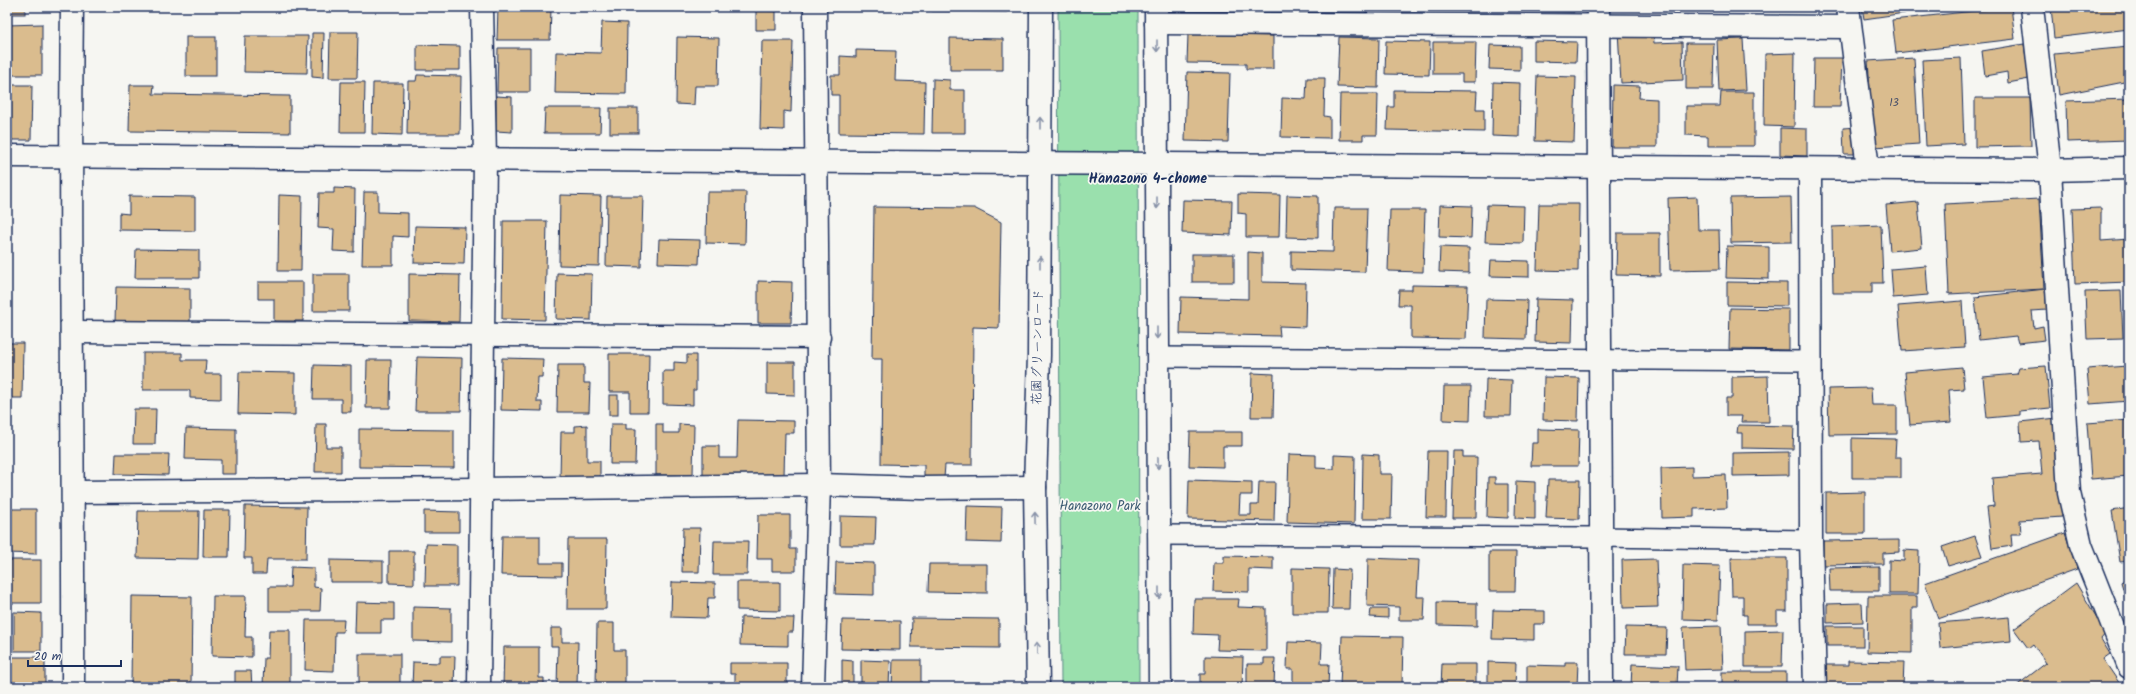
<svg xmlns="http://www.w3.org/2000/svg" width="2136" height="694" font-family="Kalam,'Klee One',sans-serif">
<rect width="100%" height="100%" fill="#f6f6f2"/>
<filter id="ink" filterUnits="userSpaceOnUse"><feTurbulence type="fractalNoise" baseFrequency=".025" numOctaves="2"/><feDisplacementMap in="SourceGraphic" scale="8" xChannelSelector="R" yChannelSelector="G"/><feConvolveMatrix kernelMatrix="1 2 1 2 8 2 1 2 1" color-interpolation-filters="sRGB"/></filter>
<g filter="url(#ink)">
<path fill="#9ae0ad" stroke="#5a8886" d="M1058,7H1138L1139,687H1061Z"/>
<g fill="#dabc8e" stroke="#1b2f5e">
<rect x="7" y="7" width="18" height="7"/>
<path d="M414,7H461V8Z"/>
<path d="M498,7L551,8L550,40H497Z"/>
<path d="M890,7H921V9L890,8Z"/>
<path d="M932,7H1007V12L932,11Z"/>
<path d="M1302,7H1317V9L1302,8Z"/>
<path d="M1529,7H1574V12L1529,11Z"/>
<path d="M1657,7H1703L1657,8Z"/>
<path d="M1862,7H1904L1905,13L1864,19Z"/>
<path d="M2011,7L2015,39L1896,53L1892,20Z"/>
<path d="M2051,7H2129V29L2054,38Z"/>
<path d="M756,10L776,11V30H756Z"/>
<path d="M602,22L627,23L626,94L555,93L556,52L601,53Z"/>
<path d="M42,24V75H7V25Z"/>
<path d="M1653,29L1654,43L1682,42L1683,80L1621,83L1618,31Z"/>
<path d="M330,32H358L357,78H329Z"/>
<path d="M312,33H324L323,78L312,77Z"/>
<path d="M1188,34L1273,36V69H1246V64L1187,63Z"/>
<path d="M245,36H308L307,73L244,72Z"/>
<rect x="186" y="37" width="30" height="39"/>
<path d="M677,37L719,38L718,86H695L694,105L676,104Z"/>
<path d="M1339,37L1379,38L1378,88L1337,87Z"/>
<path d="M950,38L1003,39V70H950Z"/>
<path d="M1743,39L1746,90L1719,91L1717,40Z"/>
<path d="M762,41H793L791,112L784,111V130L760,129Z"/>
<path d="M1386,41L1430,42L1429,75L1385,74Z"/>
<path d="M1534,41L1577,42L1576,62L1534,61Z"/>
<path d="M1433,42H1476L1475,82H1462V74H1433Z"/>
<path d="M1686,43H1714L1713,89H1686Z"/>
<path d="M2024,44L2029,79L2008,83L2007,72L1985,76L1982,51Z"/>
<path d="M417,45L460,46V70H417Z"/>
<path d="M1490,45L1520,46V70L1489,69Z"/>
<path d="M2129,47V81L2059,95L2054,54Z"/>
<path d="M498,48H530V92H497Z"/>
<path d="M856,50L896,51L895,81L925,82L924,134L839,133V95H831V75H840V56L856,57Z"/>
<path d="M1795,53L1794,127L1764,126L1765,54Z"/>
<path d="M1814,58H1842L1840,107H1813Z"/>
<path d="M1914,58L1919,144L1874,147L1868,61Z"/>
<path d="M1961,58L1964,144L1926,146L1922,60Z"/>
<path d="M1187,72L1230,73L1228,142L1185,141Z"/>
<path d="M417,75L461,76L460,134H407L408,81H416Z"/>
<path d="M1537,76L1576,77L1574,142L1535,141Z"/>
<path d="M1307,78H1325L1324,116L1330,117V138L1281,137L1282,98L1306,99Z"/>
<path d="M933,79L950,80V90H965V133H932Z"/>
<path d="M341,82H365L364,132H340Z"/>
<path d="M1493,82L1520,83L1519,137L1492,136Z"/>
<path d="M373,83H403L402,135L372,134Z"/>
<path d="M7,85H32L31,140H7Z"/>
<path d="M130,85H154L153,94L290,96V133L129,131Z"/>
<path d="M1613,85L1640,86L1639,98L1657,99V147H1612Z"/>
<path d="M1394,90L1477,91L1476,109H1484V132L1387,130L1388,107H1394Z"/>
<path d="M1721,92H1754V146H1708V136L1686,135V106H1720Z"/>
<path d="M1340,94H1378L1377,135H1363V140H1339Z"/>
<path d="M496,96L512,97V132L496,131Z"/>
<path d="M1975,98H2030L2031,146L1975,147Z"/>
<path d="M2129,99V140L2067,142L2066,101Z"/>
<path d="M545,108H601L600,133H544Z"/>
<rect x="610" y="108" width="28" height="25"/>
<path d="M1858,127L1859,154H1844L1843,128Z"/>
<path d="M1780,128L1807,129V156L1780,155Z"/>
<path d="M334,188L355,189L354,252L333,251L334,229L318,228L319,193H334Z"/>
<path d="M364,192H378V212L408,213V237L393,236V265H362Z"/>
<path d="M707,192H746L745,244L706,243Z"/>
<path d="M1238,194L1280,195L1279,237H1246V214L1238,213Z"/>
<path d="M279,195L302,196L301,271H278Z"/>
<path d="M560,195L601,196L599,266L559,265Z"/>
<path d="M1287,195L1318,196V238L1286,237Z"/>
<path d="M129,196L195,197V231L119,230V213L129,214Z"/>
<path d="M607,196H643L641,267L606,266Z"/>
<path d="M1697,197L1698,230H1719L1720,269L1670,270L1668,198Z"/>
<path d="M1791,197L1792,242L1731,243L1730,198Z"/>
<path d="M2039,199L2044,289L1949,294L1945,204Z"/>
<path d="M1183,200L1232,201L1231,235L1182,233Z"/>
<path d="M1918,202L1922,248L1890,251L1886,205Z"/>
<path d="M1539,204H1579L1578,271L1537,270Z"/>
<path d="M1440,205L1472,206L1471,238L1439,237Z"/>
<path d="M1487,205L1524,206L1523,243L1485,242Z"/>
<path d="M874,207L974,208L1001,222L999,328L973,327L972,465H945L944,478L924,477V465L881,464L882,359H872Z"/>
<path d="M1334,208H1367L1365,272L1291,270V251L1333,252Z"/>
<path d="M2101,208V241L2129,239V282L2075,284L2072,209Z"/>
<path d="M1390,210H1425L1423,272L1388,271Z"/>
<path d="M503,221H547L545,320L502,319Z"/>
<path d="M1881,225L1883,283H1872V293H1833L1832,227Z"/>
<path d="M415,226L465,227L464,264L414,263Z"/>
<path d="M1617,233H1660V276L1616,275Z"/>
<path d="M659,239L700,240L699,264L658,263Z"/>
<path d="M1727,246L1769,247V279L1726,278Z"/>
<path d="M1440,247L1469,248V273L1439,272Z"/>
<path d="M136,249L199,250V278H135Z"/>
<path d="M1248,252L1262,253V282L1306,283L1305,327L1279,326L1280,336L1180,334L1181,297L1248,299Z"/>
<rect x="1192" y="254" width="42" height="28"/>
<path d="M1491,260L1529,261V277L1490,276Z"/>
<path d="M1926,266L1928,295L1893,298L1891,269Z"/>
<path d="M557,273L592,274L591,320L556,319Z"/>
<rect x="313" y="274" width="36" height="37"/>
<path d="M409,274L460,275L459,322L409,321Z"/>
<path d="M758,281L792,282L791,323H758Z"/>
<path d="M258,282H303V321H274V299H258Z"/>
<path d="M1727,282L1787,283V306L1727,305Z"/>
<path d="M1412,285L1468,286L1466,339L1411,338V305H1398L1399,290H1412Z"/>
<path d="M116,287L190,288V323L115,322Z"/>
<path d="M2045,289L2047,310L2032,311L2034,328L2043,326L2045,340L2018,343L2016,336L1979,340L1975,297Z"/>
<path d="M2121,291L2123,338L2087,339L2085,292Z"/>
<path d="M1486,299L1527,300L1526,339L1485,338Z"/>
<path d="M1536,299L1573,300L1572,343L1535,342Z"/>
<path d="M1962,301L1965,347L1902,351L1898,306Z"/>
<path d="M1730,308L1789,309V350L1729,349Z"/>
<path d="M7,343H23L22,398H7Z"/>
<path d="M143,353H182V360H206L205,374H221V399L190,398V390H143Z"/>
<path d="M609,354H649L648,412H630V392H609Z"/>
<path d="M687,355H696V390H693V405L663,404V371H674V362L687,363Z"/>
<path d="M417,357L462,358L461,411H415Z"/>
<path d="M502,358L543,359L542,377H538L537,402H542V411L501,410Z"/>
<path d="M367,360H391L390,408H366Z"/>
<path d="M767,362H795V395L767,394Z"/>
<path d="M314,365L351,366V412H341V399H313Z"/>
<path d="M558,365H584V383H590L589,412H557Z"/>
<path d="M2046,366L2050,408L2020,411V415L1987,418L1983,377L2017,374L2019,368Z"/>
<path d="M2127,366L2129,401L2090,404L2087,369Z"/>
<path d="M1962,367L1964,389L1949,390L1951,422L1910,425L1905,372Z"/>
<path d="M239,372L295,373V415L238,414Z"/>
<path d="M1252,373L1274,374L1273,417H1251Z"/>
<path d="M1768,376L1769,422H1741L1742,416H1726V398H1732V377Z"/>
<path d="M1544,377L1579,378L1578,421L1543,420Z"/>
<path d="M1486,379L1512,380L1511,416H1485Z"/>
<path d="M1444,386H1471L1470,421L1443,420Z"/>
<path d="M1871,388L1872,405H1897V434L1829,435L1828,389Z"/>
<rect x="609" y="395" width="9" height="20"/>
<path d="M134,409H156L155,444H133Z"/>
<path d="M2057,418L2062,517L2020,520L2021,534H2011L2012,546L1992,549L1987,507L1994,506L1992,478L2042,474L2039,441L2021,442L2020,422Z"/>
<path d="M738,420L794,421V433H785L784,476H703V446H719V458H737Z"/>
<path d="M2129,420V476L2091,479L2087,423Z"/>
<path d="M316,424H326V447H341V472H315Z"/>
<path d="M611,424H626V429H636L635,464H610Z"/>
<path d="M656,424H663V433H679V424L694,425L693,475H656Z"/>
<path d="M587,425V461H600V478L560,477L561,432H575V426Z"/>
<path d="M1738,425L1794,426L1793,449L1742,448V433H1737Z"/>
<path d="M186,428L236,429V474H221V460L185,459Z"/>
<path d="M359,429L454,430V468L359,467Z"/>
<path d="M1538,429L1579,430L1578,466H1531L1532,443H1538Z"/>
<path d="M1190,432H1242V446H1223V467L1189,466Z"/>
<path d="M1852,438L1896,439L1895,457H1901V478H1852Z"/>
<path d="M1428,451H1447L1446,517H1426Z"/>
<path d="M1454,451H1463V457H1477L1476,518H1452Z"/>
<path d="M1789,452V475L1733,476V453Z"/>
<path d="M116,454H169L168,475L115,474Z"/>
<path d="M1289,454L1316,455V468L1334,469V455L1355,456L1354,524L1287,522Z"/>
<path d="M1363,454L1379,455V474H1392L1391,519H1362Z"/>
<path d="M1692,467V476L1726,475L1727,508L1694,509V517L1662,518L1661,468Z"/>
<path d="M1488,477H1495V484H1508V518L1487,517Z"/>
<path d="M1189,480L1252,482V495H1240L1239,515H1251V505H1258L1259,482H1275L1274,521L1188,519Z"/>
<path d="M1548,480H1580L1579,519L1546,518Z"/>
<path d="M1516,481L1535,482V519L1515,518Z"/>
<path d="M1865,492V534H1826V493Z"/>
<path d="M245,506L307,507L306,559H267L266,574H252V558H244Z"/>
<path d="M967,506L1002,507L1001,543L966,542Z"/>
<path d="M2129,508V561L2120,562L2112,511Z"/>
<path d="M7,509H36V554L7,553Z"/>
<path d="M204,510H230L229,557H203Z"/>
<path d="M138,511H199L198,559L137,558Z"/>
<path d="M424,511L459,512V532H424Z"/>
<path d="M758,515H790V549H796V571H772V559H757Z"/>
<path d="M840,516L876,517L875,545H840Z"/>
<path d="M683,528H700L699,572H682Z"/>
<path d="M2065,533L2077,569L1938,619L1925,583Z"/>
<path d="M502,536H540V563H562V576L501,575Z"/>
<path d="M1975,536L1982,556L1948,566L1942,547Z"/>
<path d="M568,539H607L606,609H567Z"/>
<path d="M1899,540V552L1883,553V564L1823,565V541Z"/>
<path d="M714,541H748L747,575H713Z"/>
<path d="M426,544L457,545V586H425Z"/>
<path d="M1904,550L1919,551L1918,594H1889V560L1904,561Z"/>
<path d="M389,551H414V584L389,583Z"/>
<path d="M1489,552H1516L1515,591H1489Z"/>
<path d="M1224,556L1273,557V570L1249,569V592L1213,591L1214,563H1224Z"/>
<path d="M1368,558L1419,560L1417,597H1425L1424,620H1399V607L1367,606Z"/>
<path d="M1731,558H1787V611H1777V624H1747V615H1743V596H1732Z"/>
<path d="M1656,559L1658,607L1623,608L1622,560Z"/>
<rect x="7" y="560" width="34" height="43"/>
<path d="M330,560L383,561V582H330Z"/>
<path d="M836,562L874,563V595L835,594Z"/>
<path d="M929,564H987V593L928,592Z"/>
<path d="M1683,565L1720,566L1718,620L1682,619Z"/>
<path d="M291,567L314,568V587L321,588L320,611H269V587H290Z"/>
<path d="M1879,567V591H1830L1829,568Z"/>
<path d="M1292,568L1329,569L1328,613H1292Z"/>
<path d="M1333,569L1350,570L1349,609H1332Z"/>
<path d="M2129,579V609L2121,582Z"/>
<path d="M672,582L715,583V598H708L707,618L671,617Z"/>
<path d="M737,582H780V611L737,610Z"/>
<path d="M2076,583L2106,633L2101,639L2110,654L2103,659L2122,687H2015L2046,663L2033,644L2028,648L2014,629Z"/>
<path d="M132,596L192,597L191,687H131Z"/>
<path d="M213,596H246L245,637H252V657L212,656Z"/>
<path d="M1868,596H1917V608H1912V653L1867,652Z"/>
<path d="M1194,599H1239L1238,607L1266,608V651L1217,650L1218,635L1193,634Z"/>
<path d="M356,602L394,603V620H381V633H355Z"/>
<path d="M1437,602L1477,603V626L1437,625Z"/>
<path d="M1862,603L1863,622L1827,623V604Z"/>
<path d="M413,607L451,608V642L413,641Z"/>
<path d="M1371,609H1388V618L1370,617Z"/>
<path d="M1493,610L1545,611V624H1534V640L1492,639Z"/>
<path d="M14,612L41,613V651H14Z"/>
<path d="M741,617L794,618L793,632H788V646L740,645Z"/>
<path d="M2009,617L2011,641L1940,648L1938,623Z"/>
<path d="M912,618L999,619V648L911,647Z"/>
<path d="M306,620H344L343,632H335L334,671L305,670Z"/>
<path d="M842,620L900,621V650L841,649Z"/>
<path d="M597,623H614V650H625V687H596Z"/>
<path d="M1721,626L1723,669L1685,670L1683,627Z"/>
<rect x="1827" y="626" width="36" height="20"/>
<path d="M1626,627L1667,628L1666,654H1625Z"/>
<path d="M551,628H562V642H578L577,687H557L558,646H551Z"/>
<path d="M269,630H290V687H263L264,658H268Z"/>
<path d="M1783,630L1782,667H1745V631Z"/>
<path d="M1342,636L1403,637L1402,687H1340Z"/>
<path d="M1288,642L1322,643L1321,664H1329L1328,687H1293V669H1287Z"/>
<path d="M504,647H539V678H544V687H503Z"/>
<rect x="359" y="654" width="41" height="33"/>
<path d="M440,656H455L454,687H412L413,662L440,663Z"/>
<path d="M1205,656L1243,657L1242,687H1200V674H1205Z"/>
<rect x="7" y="657" width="38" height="30"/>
<path d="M1264,658H1275L1274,687H1247V664H1264Z"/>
<path d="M842,660L853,661V687H842Z"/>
<path d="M861,660L890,661L889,687H861Z"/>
<path d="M893,660H921V687H892Z"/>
<path d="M1848,661L1904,662L1903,687H1825V665H1848Z"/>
<path d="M1488,662L1516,663L1515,687H1488Z"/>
<path d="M1565,662H1578L1577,687H1527V665L1565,666Z"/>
<path d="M730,663H787V687H735V674H730Z"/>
<path d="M1442,664H1476V687H1441Z"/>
<path d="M1632,664L1678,666L1677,687H1631Z"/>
<path d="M235,671H251L252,687H235Z"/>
<rect x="1722" y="672" width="64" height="15"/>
</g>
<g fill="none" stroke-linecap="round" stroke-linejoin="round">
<defs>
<g id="lane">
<path d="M1157,357L1811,361"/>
<path d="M1158,535L1600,537L1811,540"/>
</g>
<g id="street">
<path d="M1156,7L1160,687"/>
<path d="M1598,7L1602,687"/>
<path d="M1848,7L1868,168"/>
<path d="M2032,7L2050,170L2069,493L2081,545L2129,667"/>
<path d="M1156,23L1850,27"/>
<path d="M1810,169L1811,540L1815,687"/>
<path d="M72,332L819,337"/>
<path d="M74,492L482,489L819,485L922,488L1035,487"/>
<path d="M479,687L485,159L482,7"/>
<path d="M813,687L819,485L815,7"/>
<path d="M1038,687L1035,487L1039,355L1041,7"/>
</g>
<g id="secondary">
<path d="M72,7C69,234 74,460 73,687"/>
<path d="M7,156L2050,170L2129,168"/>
</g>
</defs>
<use href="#lane" stroke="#1b2f5e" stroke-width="22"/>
<use href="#street" stroke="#1b2f5e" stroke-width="25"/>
<use href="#secondary" stroke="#1b2f5e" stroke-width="25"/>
<use href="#lane" stroke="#f6f6f2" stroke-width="19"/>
<use href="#street" stroke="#f6f6f2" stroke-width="22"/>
<use href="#secondary" stroke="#f6f6f2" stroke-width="22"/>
</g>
<defs><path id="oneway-shaft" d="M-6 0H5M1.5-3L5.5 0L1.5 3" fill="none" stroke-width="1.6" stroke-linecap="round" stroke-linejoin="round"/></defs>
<g stroke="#8892a8">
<use href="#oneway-shaft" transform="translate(1157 46) rotate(90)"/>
<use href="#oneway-shaft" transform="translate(1040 123) rotate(-90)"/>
<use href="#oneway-shaft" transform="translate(1157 203) rotate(90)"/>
<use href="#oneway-shaft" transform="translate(1040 262) rotate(-90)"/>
<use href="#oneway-shaft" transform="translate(1157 333) rotate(90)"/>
<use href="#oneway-shaft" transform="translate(1158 463) rotate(90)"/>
<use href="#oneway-shaft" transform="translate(1035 518) rotate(-91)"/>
<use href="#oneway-shaft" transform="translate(1159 593) rotate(90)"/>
<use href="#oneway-shaft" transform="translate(1037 648) rotate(-91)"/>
</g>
</g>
<g text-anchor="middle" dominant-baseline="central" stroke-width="3.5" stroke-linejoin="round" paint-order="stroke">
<g font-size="11" fill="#4b526a">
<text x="1894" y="103">13</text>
</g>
<g font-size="13" fill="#1b2f5e" stroke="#f6f6f2">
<text transform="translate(1038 347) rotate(-89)">花園グリーンロード</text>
</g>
<g font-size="13" fill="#3b5b72" stroke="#f6f6f2">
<text x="1100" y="506">Hanazono Park</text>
</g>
<g font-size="14" font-weight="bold" fill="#1b2f5e" stroke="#f6f6f2">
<text x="1148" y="179">Hanazono 4-chome</text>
</g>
</g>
<rect width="2136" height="694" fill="none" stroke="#f6f6f2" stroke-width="24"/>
<rect x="12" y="12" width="2112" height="670" fill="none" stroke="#1b2f5e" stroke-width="1.5" filter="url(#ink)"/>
<path d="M28 660v6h93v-6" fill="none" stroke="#1b2f5e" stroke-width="2"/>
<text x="34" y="660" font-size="12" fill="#1b2f5e" stroke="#f6f6f2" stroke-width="3" paint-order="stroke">20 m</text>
</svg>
